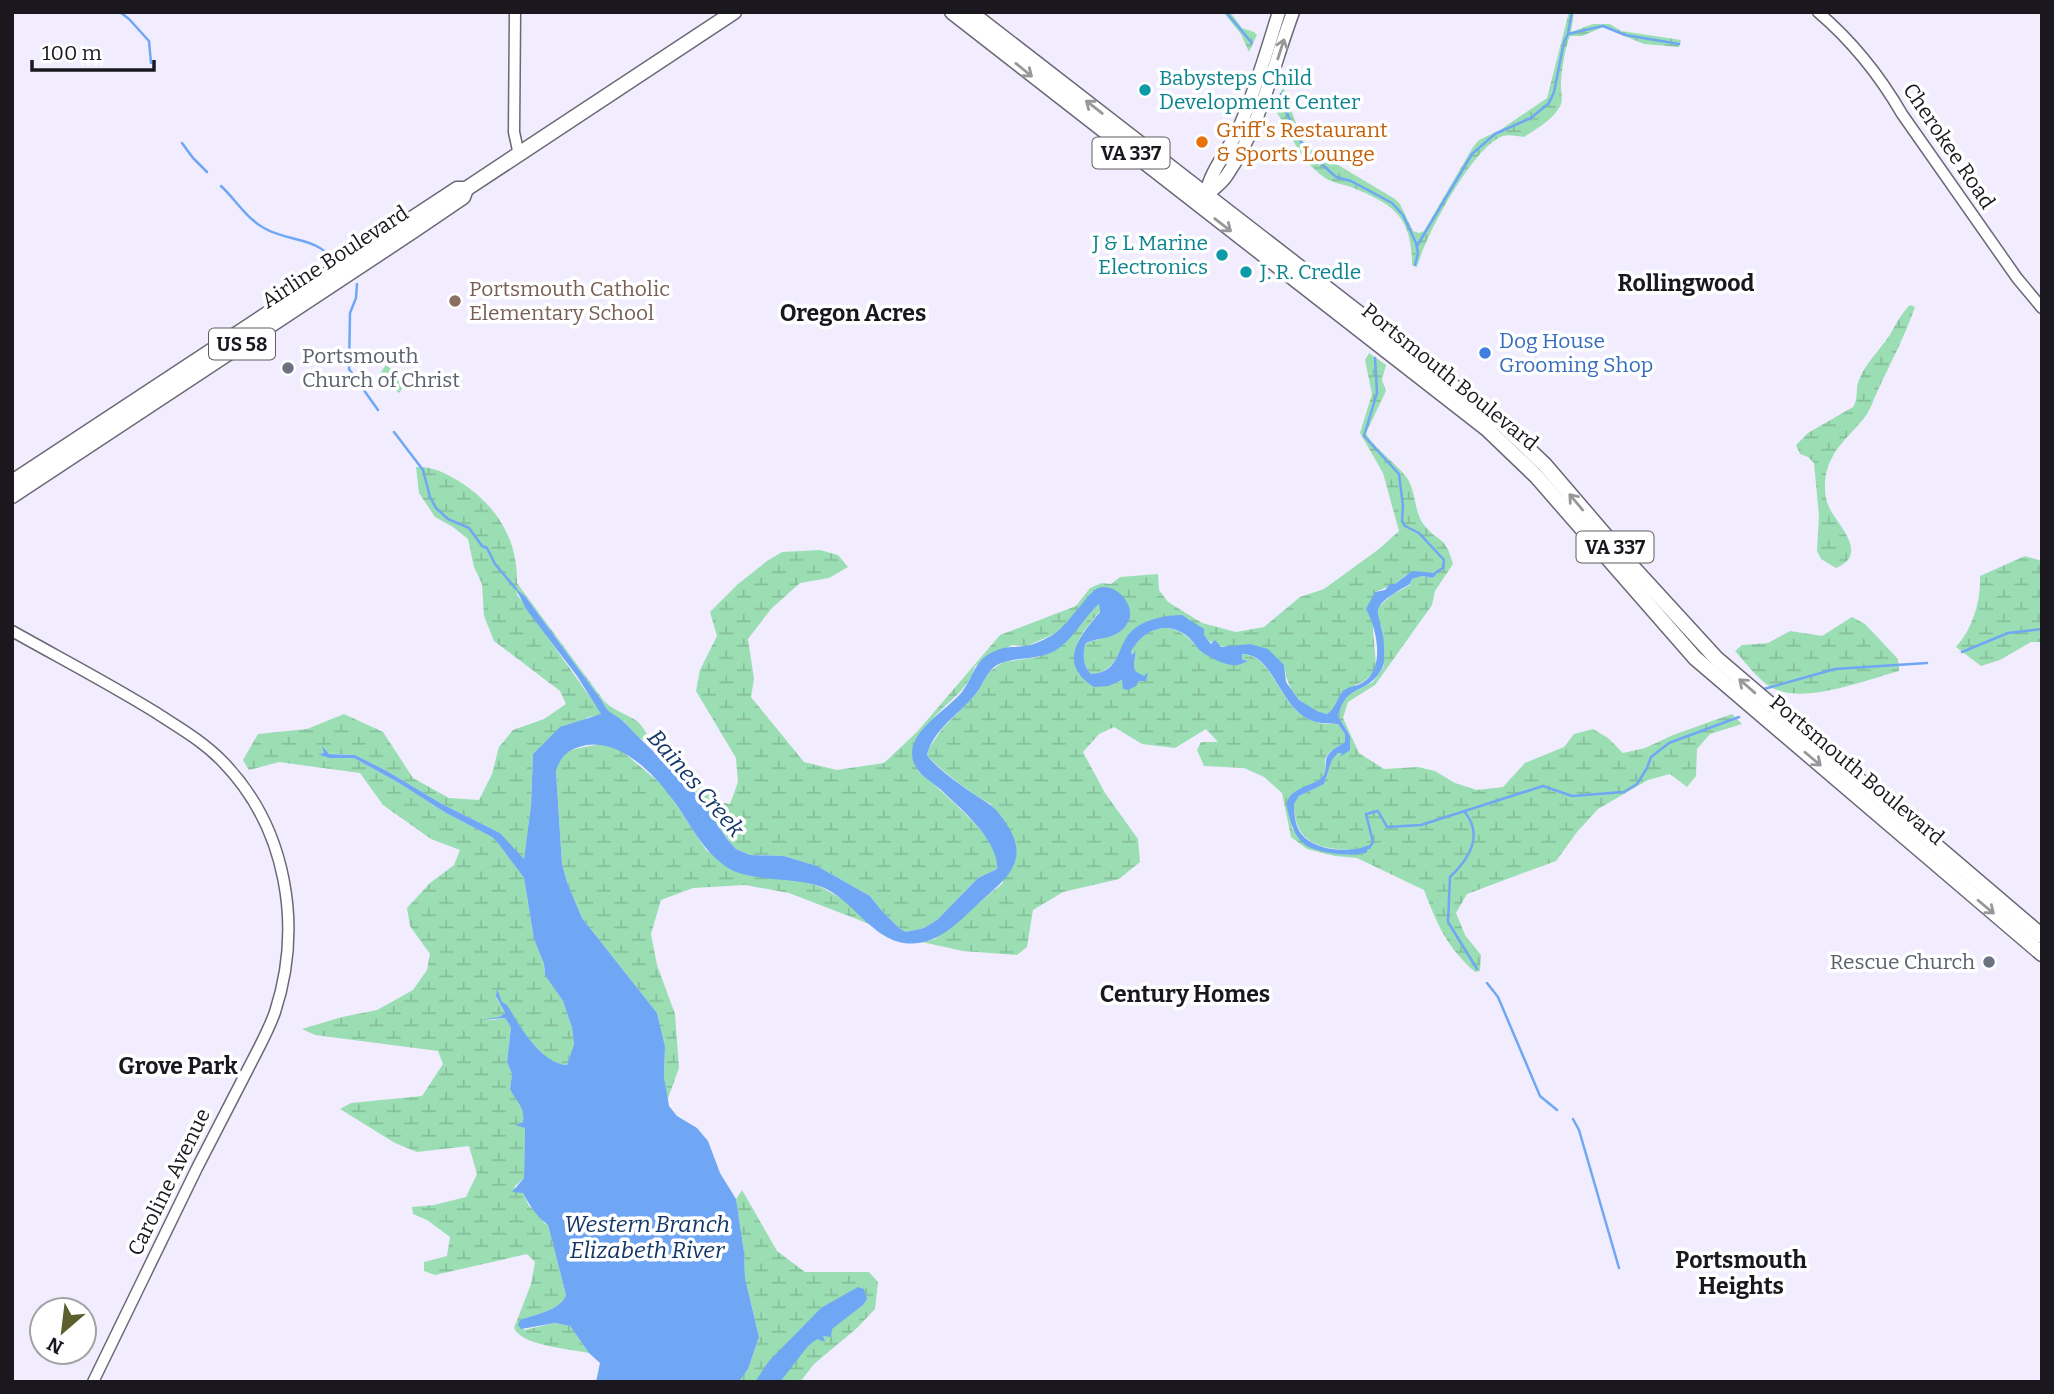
<svg xmlns="http://www.w3.org/2000/svg" width="2054" height="1394" font-family="Bitter,serif">
<defs>
<pattern id="grass-tufts" width="24" height="20" patternUnits="userSpaceOnUse" patternTransform="scale(1.75)"><rect width="24" height="20" fill="#9bdeb4"/><path d="M3 7l-1-3M5 7V3M7 7l1-3M15 17l-1-3M17 17v-4M19 17l1-3" fill="none" stroke="#85be9a"/></pattern>
<pattern id="wetland-marsh" width="20" height="14" patternUnits="userSpaceOnUse" patternTransform="scale(1.75)"><rect width="20" height="14" fill="#9bdeb4"/><path d="M1 5h8M5 5V1M11 12h8M15 12V8" fill="none" stroke="#85be9a"/></pattern>
</defs>
<rect width="100%" height="100%" fill="#f1edfe"/>
<path fill="url(#grass-tufts)" d="M386,365L407,382L399,393L378,376Z"/>
<g fill="url(#wetland-marsh)">
<path d="M1223,12H1230L1242,28L1254,32L1257,35L1249,52L1241,34Z"/>
<path d="M1569,12H1574L1571,32L1593,24H1610L1621,31L1681,40L1679,47L1644,44L1603,27L1582,36H1570C1565,48 1561,73 1561,86C1561,94 1564,101 1559,108C1551,121 1536,129 1524,137C1517,136 1509,134 1503,136C1473,146 1425,237 1417,267L1412,265C1412,216 1393,204 1351,187C1342,184 1333,183 1325,178C1298,159 1291,133 1274,108L1283,87L1302,140L1308,147L1395,199L1400,204L1413,231L1419,233L1424,231L1473,147L1479,140L1500,130L1547,98Z"/>
<path d="M1910,305L1915,307C1905,336 1891,362 1878,390C1874,398 1872,406 1867,414C1853,434 1835,444 1827,470C1824,480 1824,497 1829,507C1838,526 1870,554 1836,568L1821,559L1817,551L1819,516L1814,463L1808,457L1800,454L1796,445L1808,433L1853,407C1859,398 1855,389 1859,380C1866,362 1881,349 1891,333C1897,322 1901,314 1910,305Z"/>
<path d="M1369,353L1386,365L1382,380L1386,391L1366,433C1370,444 1399,466 1407,478C1416,491 1414,512 1424,525C1440,544 1445,535 1453,564L1435,591L1432,605L1375,685L1348,702L1343,718L1359,753L1384,769L1418,767L1435,771L1455,783L1477,790L1503,787L1525,763L1564,747L1574,734L1593,729L1608,738L1623,753L1645,748L1673,735L1732,714L1742,724L1710,734L1697,749L1696,776L1687,787L1670,774L1648,780L1598,809L1577,832L1556,861L1467,894L1456,913L1465,935L1481,955L1480,971L1475,972C1446,946 1438,926 1424,890L1357,858L1335,856L1307,849L1291,837L1282,793L1264,777L1244,768L1204,766L1197,750L1201,742H1218L1206,729L1175,748L1142,744L1114,727L1099,734L1083,752L1105,793L1138,839L1140,862L1119,879L1063,892L1033,910L1027,947L1017,955L963,951L922,942L935,939L1003,883L991,804C976,797 937,768 927,755L929,748L942,729L976,694L989,672L1003,662L1039,657L1099,604L1100,611C1081,635 1070,643 1079,674L1109,686L1122,680L1124,682L1146,681L1147,674L1145,677L1135,671L1134,664L1136,652L1132,655L1131,651C1144,630 1164,620 1186,636C1192,640 1196,647 1201,651C1211,658 1226,661 1237,665L1248,660L1242,659L1241,654C1275,655 1277,705 1310,720C1319,724 1328,724 1338,724L1345,734L1346,742C1338,746 1327,751 1325,760C1324,766 1327,770 1323,776C1319,782 1297,791 1290,797L1292,829C1321,853 1322,853 1359,850C1324,850 1294,846 1294,804L1299,796L1324,784L1332,760L1338,753L1342,752L1350,736L1338,716L1343,701L1350,694L1373,682L1384,666L1382,628L1375,614L1377,608L1392,595L1410,585L1412,579L1422,576L1433,578L1437,572L1406,575L1395,584L1375,592L1373,629L1376,666L1372,674L1364,681L1342,692L1333,710L1327,714C1300,707 1288,692 1284,665L1250,644C1211,651 1213,645 1188,618L1127,637C1118,655 1114,672 1091,674C1083,666 1082,654 1086,643L1117,634L1128,623L1093,591L1069,622L1054,634L1027,646L1012,645L975,666C968,689 953,698 938,713C928,723 921,734 914,744L918,771C933,783 988,832 993,847C996,854 997,861 997,869L978,878L937,920L924,928L906,932L899,928L882,911L870,896L817,866L784,856L750,855L736,849L727,839L695,791L646,742L631,732L625,722L608,713L602,701L525,596L516,593L600,711L601,715L588,717L533,754L531,805L524,860L500,833L442,804L387,771L355,755L319,753L329,758H354L399,783L446,813L492,837L498,843L524,878L534,939L544,964V971L563,1001L572,1028L574,1044L567,1065C535,1063 518,1016 496,997L505,1013L499,1017L485,1021L505,1018L511,1027L507,1062L512,1074L510,1089C517,1102 525,1106 523,1122L517,1124L525,1128L524,1178L514,1187L523,1193L529,1206L539,1213L544,1223L548,1225L566,1295C561,1310 534,1315 520,1320L524,1330L555,1323L570,1326L589,1353C570,1349 522,1346 514,1328L531,1284L535,1262L527,1254L435,1275L424,1271V1262L447,1256L450,1237L427,1220L413,1214L412,1207L434,1205L466,1197L477,1174L469,1146L417,1152L395,1143L340,1109L351,1103L422,1096L443,1064L438,1051L315,1035L302,1029L342,1017L377,1010L413,990L427,970L430,954L410,926L407,908L430,883L454,865L460,850L431,839L383,805L360,773L279,762L249,770L243,760L258,734L307,729L344,714L383,732L413,778L449,798L479,800L492,774L499,747L513,730L544,719L566,704L560,691L494,641L484,616L482,584L474,567L468,539L453,527L435,517L419,493L416,467C431,466 444,472 457,480C495,503 518,538 517,583L604,701C613,710 626,714 637,721C643,726 645,733 651,738C664,751 680,762 693,774C708,788 706,801 730,804L738,782L736,758L696,691L700,670L717,636L710,612L738,584L767,561L782,552L820,550L838,555L848,567L829,578L800,583L771,609L748,639L754,679L751,697L804,762L837,770L884,763L917,732L1000,635L1076,606L1090,588L1102,583L1111,584L1120,577L1158,574L1159,590L1168,602L1202,623L1236,632L1264,627L1300,597L1324,589L1379,549L1399,531L1383,473L1360,433L1372,394L1365,360Z"/>
<path d="M2025,556L2042,561V642H2031L2000,660L1981,666L1956,647C1973,628 1981,601 1980,576Z"/>
<path d="M1852,617L1865,624L1898,659L1899,671C1866,680 1813,701 1780,691C1762,686 1747,664 1735,651L1742,645L1768,643L1790,631L1822,636Z"/>
<path d="M599,744L617,747L661,784L670,795L706,850L747,875L798,880L821,887L849,903L872,925L789,893L745,885L693,888L661,900L651,934L657,965L675,1014L679,1068L667,1101L664,1077L665,1046L657,1013L582,918L567,882L562,864L556,772C562,745 578,750 599,744Z"/>
<path d="M742,1190L777,1251L805,1272H869L878,1282L875,1309L857,1328L814,1364L800,1382H739L748,1369L759,1337L745,1278L744,1252L736,1199Z"/>
</g>
<g fill="#70a7f5">
<path d="M1412,571L1437,573L1433,578L1422,576L1412,579L1410,584C1357,614 1386,608 1384,654C1384,660 1385,664 1381,670C1370,690 1353,687 1344,701C1341,705 1340,711 1338,716L1350,736V750L1340,757L1342,753H1338L1332,760L1324,784L1299,796L1294,804C1294,814 1295,824 1300,832C1312,851 1350,854 1369,845L1367,852C1356,858 1314,853 1304,844C1295,836 1292,827 1289,816C1288,811 1285,804 1288,800C1293,788 1311,786 1320,779C1329,773 1323,762 1328,755C1332,749 1339,746 1345,742V734L1338,724C1329,723 1319,724 1310,720C1278,705 1274,654 1242,654V659L1248,661C1245,662 1242,664 1238,665C1229,667 1210,658 1202,652C1196,648 1193,640 1187,636C1165,620 1144,630 1131,651L1132,655L1136,651L1134,664L1135,671L1144,676L1148,672L1146,681H1139L1136,686L1128,690L1123,689L1122,680L1109,686L1094,687C1056,663 1080,636 1100,612L1099,604C1084,617 1076,635 1059,648C1042,661 1020,656 1001,663C986,669 984,685 974,696C958,715 933,730 927,755C939,772 971,792 989,804C997,809 1004,820 1009,828C1030,863 1003,881 980,902C968,913 957,925 944,933C930,942 915,946 899,942C869,934 851,899 822,887C794,876 748,883 725,866C699,847 689,820 670,796C650,769 614,735 579,747C566,751 559,759 556,772L562,864L567,882L582,918L657,1013L665,1046L664,1077L669,1106L677,1116L697,1128L708,1141L720,1173L736,1199L744,1252L745,1278L759,1337L748,1369L739,1382H596L600,1363L589,1353L570,1326L555,1323L521,1329L518,1325L520,1320C534,1315 561,1310 566,1295L548,1225C538,1218 529,1205 523,1193L512,1192L524,1178L525,1128L515,1125L523,1122C525,1106 516,1102 510,1089L512,1074L507,1062L511,1027L505,1018L481,1020L499,1017L505,1013L496,996L497,989L502,1002L507,1005C520,1026 540,1063 567,1065L574,1044L572,1028L563,1001L545,975L544,964L534,939L524,878L498,843L492,837L446,813L399,783L354,758H329L318,754L324,753L322,746L329,754L355,755L387,771L442,804L500,833L524,859L531,805L533,754L560,727L601,714L577,676L526,609L516,589L525,596L602,701C609,716 616,713 626,724C643,743 664,760 682,780L688,782V785L699,797L727,839L736,849L750,855L784,856L817,866L870,896L882,911L899,928L906,932L924,928L937,920L978,878L997,869C999,840 960,808 940,789C928,779 912,771 912,753C912,729 949,708 962,692C972,679 974,663 989,654C1004,645 1010,648 1025,646C1034,645 1046,639 1054,634C1069,624 1089,591 1098,588C1116,581 1142,609 1124,628C1113,640 1099,637 1086,643C1082,654 1083,666 1091,674C1123,672 1115,644 1134,629C1146,619 1167,615 1182,615L1204,629V635L1211,644L1215,640L1221,647L1250,644L1268,649L1284,665L1286,682L1299,700L1317,711L1327,714C1336,708 1336,700 1342,692C1347,686 1356,687 1362,683C1386,669 1377,629 1366,609L1375,592L1385,590L1390,584H1395Z"/>
<path d="M858,1287L864,1289L867,1299L863,1305L832,1329L831,1337L823,1336L825,1342L817,1339L808,1346L780,1382H755L769,1361L821,1308Z"/>
</g>
<g fill="none" stroke-linecap="round" stroke-linejoin="round">
<g stroke="#70a7f5" stroke-width="2.5">
<path d="M120,12L129,19L149,41L151,63"/>
<path d="M1226,12L1252,43"/>
<path d="M1568,33L1572,12"/>
<path d="M1281,94L1293,130L1307,151L1336,177L1351,181L1392,203L1403,215L1416,243L1418,253L1415,265"/>
<path d="M182,143L193,158L207,172"/>
<path d="M221,186C236,200 246,218 264,228C282,239 305,238 320,248C325,251 329,255 333,258"/>
<path d="M1417,246L1472,154L1495,134L1531,118L1549,103L1554,92L1564,42L1568,34L1603,26L1625,35L1679,44"/>
<path d="M357,284L356,298L350,313L349,369L378,410"/>
<path d="M1375,358L1377,393L1364,436L1399,474L1403,506L1402,521L1405,526L1419,533L1444,560L1443,568L1435,573"/>
<path d="M394,432L423,470L430,497L436,508L448,519L469,528L482,546L487,548L495,564L516,589"/>
<path d="M1962,652L2008,633L2042,629"/>
<path d="M1764,689L1835,669L1927,663"/>
<path d="M1464,811C1484,835 1470,858 1450,877L1448,922L1477,969"/>
<path d="M1369,848L1373,842L1366,814L1378,811L1387,827L1421,825L1543,786L1572,796L1624,792L1637,784L1647,768L1651,757L1669,743L1739,717"/>
<path d="M1487,983L1498,997L1540,1096L1557,1110"/>
<path d="M1573,1119L1579,1130L1619,1268"/>
</g>
<defs>
<g id="tertiary">
<path d="M515,12L514,132L519,155"/>
<path d="M1818,12C1852,41 1880,76 1902,114L2017,278L2042,308"/>
<path d="M12,631C60,658 108,683 155,712C178,727 203,741 223,762C287,828 303,926 275,1012C268,1032 257,1051 248,1069C231,1102 214,1135 197,1168C162,1239 128,1311 93,1382"/>
</g>
<g id="secondary">
<path d="M1206,194C1211,169 1230,149 1240,126C1256,89 1267,50 1279,12"/>
<path d="M1200,202C1208,192 1220,186 1227,175C1261,125 1272,68 1293,12"/>
</g>
<g id="primary">
<path d="M952,12L1487,429L1536,476L1695,658L2042,954"/>
<path d="M970,12L1502,424L1545,465L1629,563L1716,658L2042,936"/>
<path d="M12,482L457,189H466L734,12"/>
<path d="M12,496L416,229L463,197L466,189"/>
</g>
</defs>
<use href="#tertiary" stroke="#6b6876" stroke-width="13"/>
<use href="#secondary" stroke="#6b6876" stroke-width="15"/>
<use href="#primary" stroke="#6b6876" stroke-width="17"/>
<use href="#tertiary" stroke="#fff" stroke-width="10"/>
<use href="#secondary" stroke="#fff" stroke-width="12"/>
<use href="#primary" stroke="#fff" stroke-width="14"/>
</g>
<defs><path id="oneway-shaft" d="M-6 0H5M1.5-3L5.5 0L1.5 3" fill="none" stroke-width="1.6" stroke-linecap="round" stroke-linejoin="round" transform="scale(1.75)"/></defs>
<g stroke="#98979a">
<use href="#oneway-shaft" transform="translate(1281 49) rotate(-72)"/>
<use href="#oneway-shaft" transform="translate(1024 70) rotate(39)"/>
<use href="#oneway-shaft" transform="translate(1094 107) rotate(-142)"/>
<use href="#oneway-shaft" transform="translate(1223 225) rotate(38)"/>
<use href="#oneway-shaft" transform="translate(1576 502) rotate(-130)"/>
<use href="#oneway-shaft" transform="translate(1747 686) rotate(-139)"/>
<use href="#oneway-shaft" transform="translate(1813 759) rotate(40)"/>
<use href="#oneway-shaft" transform="translate(1986 907) rotate(40)"/>
</g>
<g fill="#0f9aa8" stroke="#fff" stroke-width="2.5">
<circle cx="1145" cy="90" r="7"/>
<circle cx="1222" cy="255" r="7"/>
<circle cx="1246" cy="272" r="7"/>
</g>
<circle fill="#e8710a" stroke="#fff" stroke-width="2.5" cx="1202" cy="142" r="7"/>
<circle fill="#8d6e63" stroke="#fff" stroke-width="2.5" cx="455" cy="301" r="7"/>
<circle fill="#3f7fe0" stroke="#fff" stroke-width="2.5" cx="1485" cy="353" r="7"/>
<g fill="#6b7280" stroke="#fff" stroke-width="2.5">
<circle cx="288" cy="368" r="7"/>
<circle cx="1989" cy="962" r="7"/>
</g>
<g text-anchor="middle" dominant-baseline="central" stroke-width="7" stroke-linejoin="round" paint-order="stroke">
<g fill="#fff" stroke="#5f5d62" stroke-width="2">
<rect x="1092.5" y="137.5" width="77" height="31" rx="5"/>
<rect x="209" y="328.5" width="66" height="31" rx="5"/>
<rect x="1576.5" y="531.5" width="77" height="31" rx="5"/>
</g>
<g font-size="19" font-weight="bold" fill="#1a181e">
<text x="1131" y="153">VA 337</text>
<text x="242" y="344">US 58</text>
<text x="1615" y="547">VA 337</text>
</g>
<g font-size="21" fill="#0d838f" stroke="#fff" text-anchor="start">
<text x="1159" y="78">Babysteps Child<tspan x="1159" dy="24">Development Center</tspan></text>
<text x="1208" y="243" text-anchor="end">J &amp; L Marine<tspan x="1208" dy="24">Electronics</tspan></text>
<text x="1260" y="272">J. R. Credle</text>
</g>
<g font-size="21" fill="#c56008" stroke="#fff" text-anchor="start">
<text x="1216" y="130">Griff's Restaurant<tspan x="1216" dy="24">&amp; Sports Lounge</tspan></text>
</g>
<g font-size="21" fill="#1a181e" stroke="#fff">
<text transform="translate(1949 146) rotate(56)">Cherokee Road</text>
<text transform="translate(335 257) rotate(-33)">Airline Boulevard</text>
<text transform="translate(1450 377) rotate(39)">Portsmouth Boulevard</text>
<text transform="translate(1857 770) rotate(40)">Portsmouth Boulevard</text>
<text transform="translate(169 1182) rotate(-64)">Caroline Avenue</text>
</g>
<g font-size="21" fill="#785e54" stroke="#fff" text-anchor="start">
<text x="469" y="289">Portsmouth Catholic<tspan x="469" dy="24">Elementary School</tspan></text>
</g>
<g font-size="21" fill="#366cbe" stroke="#fff" text-anchor="start">
<text x="1499" y="341">Dog House<tspan x="1499" dy="24">Grooming Shop</tspan></text>
</g>
<g font-size="21" fill="#5b616d" stroke="#fff" text-anchor="start">
<text x="302" y="356">Portsmouth<tspan x="302" dy="24">Church of Christ</tspan></text>
<text x="1975" y="962" text-anchor="end">Rescue Church</text>
</g>
<g font-size="23" font-weight="bold" fill="#1a181e" stroke="#fff">
<text x="1686" y="283">Rollingwood</text>
<text x="853" y="313">Oregon Acres</text>
<text x="1185" y="994">Century Homes</text>
<text x="178" y="1066">Grove Park</text>
<text x="1741" y="1260">Portsmouth<tspan x="1741" dy="26">Heights</tspan></text>
</g>
<g font-size="23" font-style="italic" fill="#133768" stroke="#fff">
<text transform="translate(696 783) rotate(49)">Baines Creek</text>
<text x="647" y="1224">Western Branch<tspan x="647" dy="26">Elizabeth River</tspan></text>
</g>
</g>
<rect width="2054" height="1394" fill="none" stroke="#1a181e" stroke-width="28"/>
<g transform="translate(63 1331) rotate(208)"><circle r="33" fill="#ffffff" stroke="#a3a3a5" stroke-width="2"/>
<path d="M0-5L12 26L0 18L-12 26Z" fill="#5c5e2b"/>
<text y="-10" font-size="19" font-weight="bold" text-anchor="middle" fill="#1a181e">N</text>
</g>
<path d="M32 60v10h122v-10" fill="none" stroke="#1a181e" stroke-width="3.5"/>
<text x="42" y="60" font-size="21" fill="#1a181e" stroke="#ffffff" stroke-width="5" paint-order="stroke">100 m</text>
</svg>
